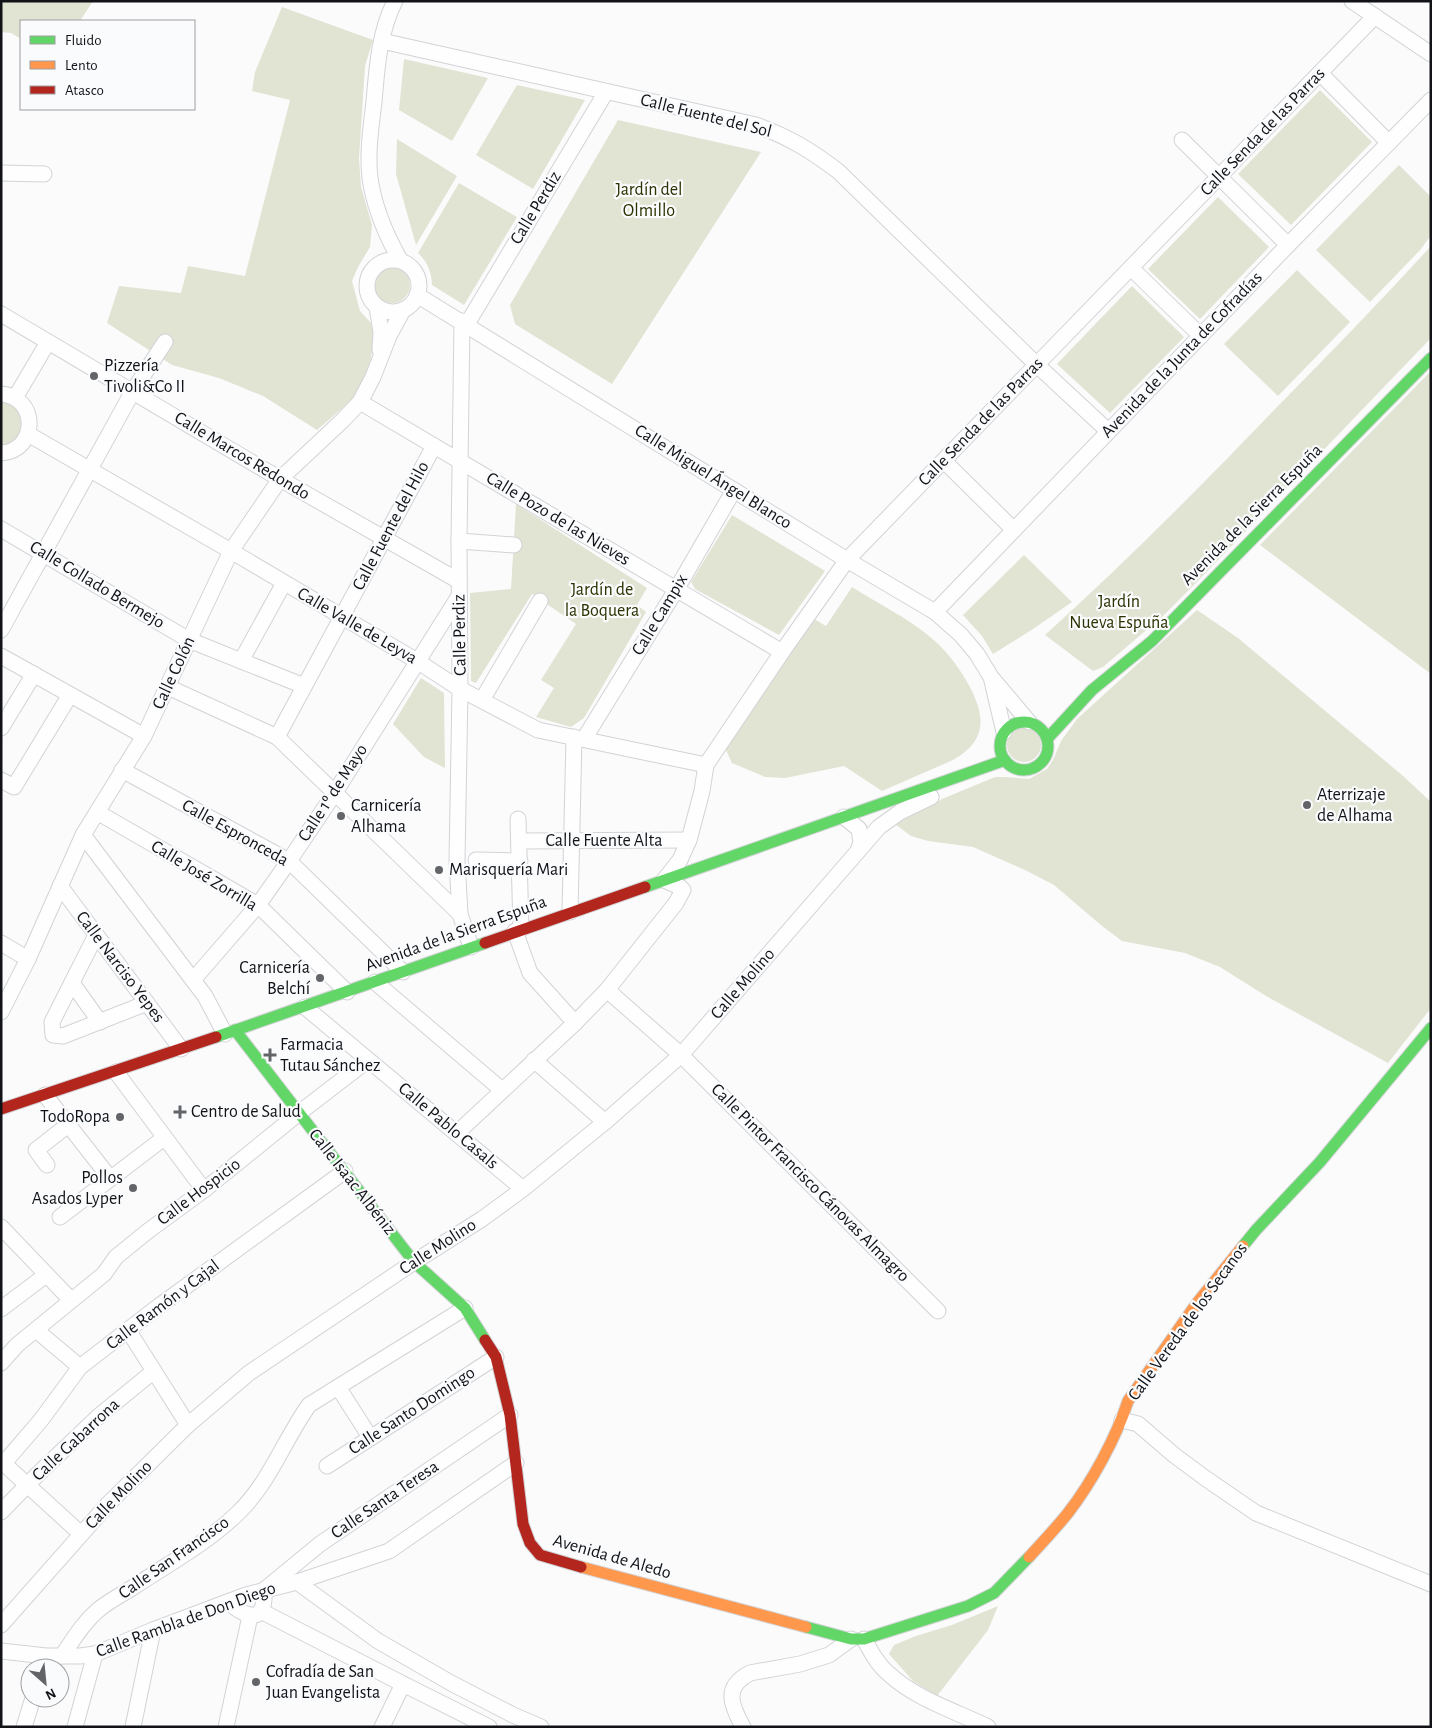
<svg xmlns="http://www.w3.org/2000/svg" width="1432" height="1728" font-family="'Alegreya Sans',sans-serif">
<rect width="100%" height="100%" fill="#fbfbfc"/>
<g fill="#e1e4d3">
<path d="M1,1H93L80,21H21V39L11,33L1,32Z"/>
<path d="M282,7L373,40L365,66L359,158L361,187L372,225L370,247L358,267L352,281L360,311L371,323L374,337L371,358L365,377L352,400L317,430L263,396L219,378L172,365L107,323L119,286L181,293L188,266L245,276L290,100L252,91L255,72Z"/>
<path d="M404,59L488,78L452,141L399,110Z"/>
<path d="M517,85L585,100L533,189L476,155Z"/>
<path d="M1320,90L1372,142L1291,225L1238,174Z"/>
<path d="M618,120L761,152L612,384L515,324L510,305Z"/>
<path d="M397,139L457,176L416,245L396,174Z"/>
<path d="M1399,165L1431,197V235L1421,249L1370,302L1316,250Z"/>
<path d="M459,183L517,217L464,305L432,285C432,273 427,261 418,253Z"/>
<path d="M1218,197L1269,247L1200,319L1148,269Z"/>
<path d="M1431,246V338L1196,583L1164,615L1103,667L1093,671L1045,635C1126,562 1202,485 1277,407C1329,354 1381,301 1431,246Z"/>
<circle cx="392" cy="285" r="18"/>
<path d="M1297,270L1350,322L1278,396L1224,344Z"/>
<path d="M1132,286L1184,337L1110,413L1057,364Z"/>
<path d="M1431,371V674L1260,545Z"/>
<path d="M1,399L22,410L24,434L1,449Z"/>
<path d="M516,504L647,588L637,605L646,612L584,718L571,727L536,717L554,688L541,680L576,624L532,594L476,683L471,681L470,593L511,589Z"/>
<path d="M732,515L825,571L779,635L695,589L691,582Z"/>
<path d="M1024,555L1072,602L1033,629L993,654L982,636L963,615Z"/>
<path d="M852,587C877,603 906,617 929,636C944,648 956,663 966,680C984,711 991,739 953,760L882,791L844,766L785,778L765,777L732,763L725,748L814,619L826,626Z"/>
<path d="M1197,610L1238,638L1402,775L1431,802V1008L1388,1063L1266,996L1220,967L1185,953L1122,941L1102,926L1054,885L1027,871L973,847L928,841L911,836L895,824L942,799L995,777H1005L1029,779L1047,769L1053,760L1061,741L1077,719Z"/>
<path d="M421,678L444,693L445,768L424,757L393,724Z"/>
<circle cx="1024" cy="745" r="17"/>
<path d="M998,1606L988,1630L937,1696L913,1681L889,1654L894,1645L916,1636L952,1625Z"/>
</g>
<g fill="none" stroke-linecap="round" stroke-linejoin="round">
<defs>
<g id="street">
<path d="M395,1C379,33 377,67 374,102C371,127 367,153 370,178C374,207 386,235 400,260"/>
<path d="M1352,1L1431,54"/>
<path d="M382,41L756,125C789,137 810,150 838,171L1037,365L1108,431"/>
<path d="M1320,73L1389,143"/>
<path d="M1182,140L1288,245"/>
<path d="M1,173L44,174"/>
<circle cx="393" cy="286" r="26"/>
<path d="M1131,268L1201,336"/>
<path d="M417,295L847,560L935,612L961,635L977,654L991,677L1029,722"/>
<path d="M377,307L381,332L380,350"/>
<path d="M1,314L280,479L459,581"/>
<path d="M462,321L459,541L460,689L457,861L460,914L471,947"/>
<path d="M467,324L606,92"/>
<path d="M1,394C39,397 38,451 1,453"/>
<path d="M15,398L48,342"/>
<path d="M360,402L782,652"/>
<path d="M28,434L231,551L417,661L460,689L538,730L706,765"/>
<path d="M944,461L1014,530"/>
<path d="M1,529L189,640L304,686"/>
<path d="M459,541L514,545"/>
<path d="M935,612L1288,245L1431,100"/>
<path d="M1,630L133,391L165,342"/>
<path d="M1,656L144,736"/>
<path d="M241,661L284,583"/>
<path d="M992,681L1004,732"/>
<path d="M168,687L277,737L460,914"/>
<path d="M482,700L540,601"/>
<path d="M1,728L34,674"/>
<path d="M277,737L434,446"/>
<path d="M584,739L676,590L734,490"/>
<path d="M122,770L289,861L403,972"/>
<path d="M1,780L14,787L70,695"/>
<path d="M97,812L258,905L347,992"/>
<path d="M844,817L859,829L861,842L858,851"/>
<path d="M518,819L521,929"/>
<path d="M83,835L205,996L225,1034"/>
<path d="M520,841L689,840"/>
<path d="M476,860L520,861"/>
<path d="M60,886L181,1049"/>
<path d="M570,912L574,737"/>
<path d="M515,931L530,973L575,1023"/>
<path d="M96,935L52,1022L53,1035L63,1036L147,1003"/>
<path d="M1,943L28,959"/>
<path d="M193,980L258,905L289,861L334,794L459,596"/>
<path d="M375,982L502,1090"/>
<path d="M72,983L100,1022"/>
<path d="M607,990L681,1055L938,1311"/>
<path d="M305,1007L523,1189"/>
<path d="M1,1012L28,959L83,835L144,736L231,551L280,479L343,420L360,402L373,377L389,336L403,310"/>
<path d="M534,1060L605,1122"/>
<path d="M116,1072L204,1190"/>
<path d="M45,1095L110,1178"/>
<path d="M457,1133L575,1023L607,990L676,903L683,890L680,887L664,880L680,860L689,840L702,791L706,765L782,652L847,560L1375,16"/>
<path d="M47,1165L36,1150L68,1125"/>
<path d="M60,1217L164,1138"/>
<path d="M1,1227L71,1300"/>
<path d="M1,1309L46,1275"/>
<path d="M36,1330L80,1367"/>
<path d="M128,1330L188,1425"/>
<path d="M1,1363L17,1345L104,1274L116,1257L148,1231L204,1190L299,1113L368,1060"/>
<path d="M338,1387L370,1437"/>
<path d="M1122,1420L1138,1424L1174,1455L1205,1478L1256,1513L1431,1584"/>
<path d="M1,1461L81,1534"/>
<path d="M4,1463L41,1420L80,1367L159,1306L345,1171"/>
<path d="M327,1466L496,1357"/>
<path d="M1,1512L38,1474L100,1415L154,1371"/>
<path d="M297,1582L378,1641L451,1683L513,1715L541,1727"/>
<path d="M228,1602C248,1619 266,1624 264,1590L320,1544L510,1415"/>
<path d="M261,1611L403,1684L489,1727"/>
<path d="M1,1625L109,1503L188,1425L249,1373L414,1262L482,1219L523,1189L605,1122L681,1055L879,827L900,812L931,797"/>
<path d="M864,1639C871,1652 878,1665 889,1674C916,1699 955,1711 988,1727"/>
<path d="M1,1651L46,1656H80L95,1654L153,1630L246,1595L297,1582L389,1551L516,1463"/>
<path d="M62,1656C73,1640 82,1624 97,1611C107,1602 121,1595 132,1588C168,1564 207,1543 238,1513C270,1482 284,1440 309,1405L465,1308"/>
<path d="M24,1727L33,1698"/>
<path d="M75,1727L95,1654"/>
<path d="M133,1727L153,1630"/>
<path d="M226,1727L250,1616"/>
<path d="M382,1727L403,1684"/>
<path d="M743,1727C731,1705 723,1687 750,1673L800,1664L829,1655L851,1639"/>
</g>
<g id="fast">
<circle cx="1024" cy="746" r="24"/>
<path d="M1047,739L1092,690L1152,641L1431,358"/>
<path d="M645,887L1005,760"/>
<path d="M235,1030L414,1262L465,1308L485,1340"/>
<path d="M216,1037L485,943"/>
<path d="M1243,1246L1256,1230L1320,1162L1431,1028"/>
<path d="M806,1627L851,1639H864L968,1606L994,1593L1029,1557"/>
</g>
<g id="slow">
<path d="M1029,1557C1042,1543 1056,1528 1068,1513C1092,1482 1116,1438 1128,1401L1197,1303L1243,1246"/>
<path d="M581,1567L806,1627"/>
</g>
<g id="jam">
<path d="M485,943L645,887"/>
<path d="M1,1109L216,1037"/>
<path d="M485,1340L496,1357L510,1415L523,1524L530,1543L540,1555L581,1567"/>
</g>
</defs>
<use href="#street" stroke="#d2d3d6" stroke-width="17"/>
<use href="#fast" stroke="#d2d3d6" stroke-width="13"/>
<use href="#slow" stroke="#d2d3d6" stroke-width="13"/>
<use href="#jam" stroke="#d2d3d6" stroke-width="13"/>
<use href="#street" stroke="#fefeff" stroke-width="15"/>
<use href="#fast" stroke="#63d668" stroke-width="11"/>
<use href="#slow" stroke="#ff974d" stroke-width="11"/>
<use href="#jam" stroke="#b3261e" stroke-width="11"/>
</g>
<g fill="#636467" stroke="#fafbfd" stroke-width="2">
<circle cx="94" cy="376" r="5"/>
<circle cx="1307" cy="805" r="5"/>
<circle cx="341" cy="816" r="5"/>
<circle cx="439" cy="870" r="5"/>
<circle cx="320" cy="978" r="5"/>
<path d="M267.5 1047.5h5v5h5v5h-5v5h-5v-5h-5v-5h5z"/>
<path d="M177.5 1104.5h5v5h5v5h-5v5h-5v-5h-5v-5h5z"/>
<circle cx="120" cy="1117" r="5"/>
<circle cx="133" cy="1188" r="5"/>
<circle cx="256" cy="1682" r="5"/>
</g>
<g text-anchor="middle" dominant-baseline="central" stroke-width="4.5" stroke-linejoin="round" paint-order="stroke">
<g font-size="18" fill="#111317" stroke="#fafbfd">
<text transform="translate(706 116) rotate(14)">Calle Fuente del Sol</text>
<text transform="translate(1263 132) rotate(-46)">Calle Senda de las Parras</text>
<text transform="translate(536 208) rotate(-59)">Calle Perdiz</text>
<text transform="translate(1182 355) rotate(-46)">Avenida de la Junta de Cofradías</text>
<text transform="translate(981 422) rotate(-46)">Calle Senda de las Parras</text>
<text transform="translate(242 456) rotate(31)">Calle Marcos Redondo</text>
<text transform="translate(713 477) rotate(32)">Calle Miguel Ángel Blanco</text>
<text transform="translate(1252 515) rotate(-45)">Avenida de la Sierra Espuña</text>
<text transform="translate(558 519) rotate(31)">Calle Pozo de las Nieves</text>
<text transform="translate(391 526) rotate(-62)">Calle Fuente del Hilo</text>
<text transform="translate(97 585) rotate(31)">Calle Collado Bermejo</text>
<text transform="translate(660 615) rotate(-59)">Calle Campix</text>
<text transform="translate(357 626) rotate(30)">Calle Valle de Leyva</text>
<text transform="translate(460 635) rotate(-91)">Calle Perdiz</text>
<text transform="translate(174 673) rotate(-65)">Calle Colón</text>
<text transform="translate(333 793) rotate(-57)">Calle 1º de Mayo</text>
<text transform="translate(235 833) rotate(29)">Calle Espronceda</text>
<text x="604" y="841">Calle Fuente Alta</text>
<text transform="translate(204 876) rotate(31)">Calle José Zorrilla</text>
<text transform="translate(456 934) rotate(-20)">Avenida de la Sierra Espuña</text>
<text transform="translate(120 967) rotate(53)">Calle Narciso Yepes</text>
<text transform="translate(743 984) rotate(-49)">Calle Molino</text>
<text transform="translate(448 1126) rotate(40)">Calle Pablo Casals</text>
<text transform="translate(352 1182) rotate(52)">Calle Isaac Albéniz</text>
<text transform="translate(810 1183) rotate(45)">Calle Pintor Francisco Cánovas Almagro</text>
<text transform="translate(199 1192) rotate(-37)">Calle Hospicio</text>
<text transform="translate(438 1247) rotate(-33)">Calle Molino</text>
<text transform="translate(163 1305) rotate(-37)">Calle Ramón y Cajal</text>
<text transform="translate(1188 1322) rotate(-54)">Calle Vereda de los Secanos</text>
<text transform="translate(412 1411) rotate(-33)">Calle Santo Domingo</text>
<text transform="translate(76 1440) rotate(-43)">Calle Gabarrona</text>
<text transform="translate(119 1495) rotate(-46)">Calle Molino</text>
<text transform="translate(385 1500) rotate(-34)">Calle Santa Teresa</text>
<text transform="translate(612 1557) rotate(16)">Avenida de Aledo</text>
<text transform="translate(174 1558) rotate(-35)">Calle San Francisco</text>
<text transform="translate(186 1620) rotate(-20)">Calle Rambla de Don Diego</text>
</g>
<g font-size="18" fill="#2c3201" stroke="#fafbfd">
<text x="649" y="190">Jardín del<tspan x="649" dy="21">Olmillo</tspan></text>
<text x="602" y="590">Jardín de<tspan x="602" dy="21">la Boquera</tspan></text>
<text x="1119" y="602">Jardín<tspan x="1119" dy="21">Nueva Espuña</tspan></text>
</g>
<g font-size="18" fill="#111317" stroke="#fafbfd" text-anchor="start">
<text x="104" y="366">Pizzería<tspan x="104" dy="21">Tivoli&amp;Co II</tspan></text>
<text x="1317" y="795">Aterrizaje<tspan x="1317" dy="21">de Alhama</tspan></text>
<text x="351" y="806">Carnicería<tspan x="351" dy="21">Alhama</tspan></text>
<text x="449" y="870">Marisquería Mari</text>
<text x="310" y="968" text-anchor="end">Carnicería<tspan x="310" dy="21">Belchí</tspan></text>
<text x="280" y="1045">Farmacia<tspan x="280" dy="21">Tutau Sánchez</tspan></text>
<text x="191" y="1112">Centro de Salud</text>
<text x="110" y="1117" text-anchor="end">TodoRopa</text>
<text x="123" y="1178" text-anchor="end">Pollos<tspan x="123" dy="21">Asados Lyper</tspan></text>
<text x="266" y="1672">Cofradía de San<tspan x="266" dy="21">Juan Evangelista</tspan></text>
</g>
</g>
<rect width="1432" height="1728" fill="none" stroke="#111317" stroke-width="5"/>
<rect x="20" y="20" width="175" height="90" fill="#fafbfd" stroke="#9d9ea1"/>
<rect x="30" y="36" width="25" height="8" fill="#63d668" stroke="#9d9ea1"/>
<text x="65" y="45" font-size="15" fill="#111317">Fluido</text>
<rect x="30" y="61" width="25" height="8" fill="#ff974d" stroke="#9d9ea1"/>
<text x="65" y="70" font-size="15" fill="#111317">Lento</text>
<rect x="30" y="86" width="25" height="8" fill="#b3261e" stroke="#9d9ea1"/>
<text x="65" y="95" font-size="15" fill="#111317">Atasco</text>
<g transform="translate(45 1683) rotate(153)"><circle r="24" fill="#fafbfd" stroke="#9d9ea1"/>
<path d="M0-4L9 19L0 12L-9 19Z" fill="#636467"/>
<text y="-8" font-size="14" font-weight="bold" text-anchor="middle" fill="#111317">N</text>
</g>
</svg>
